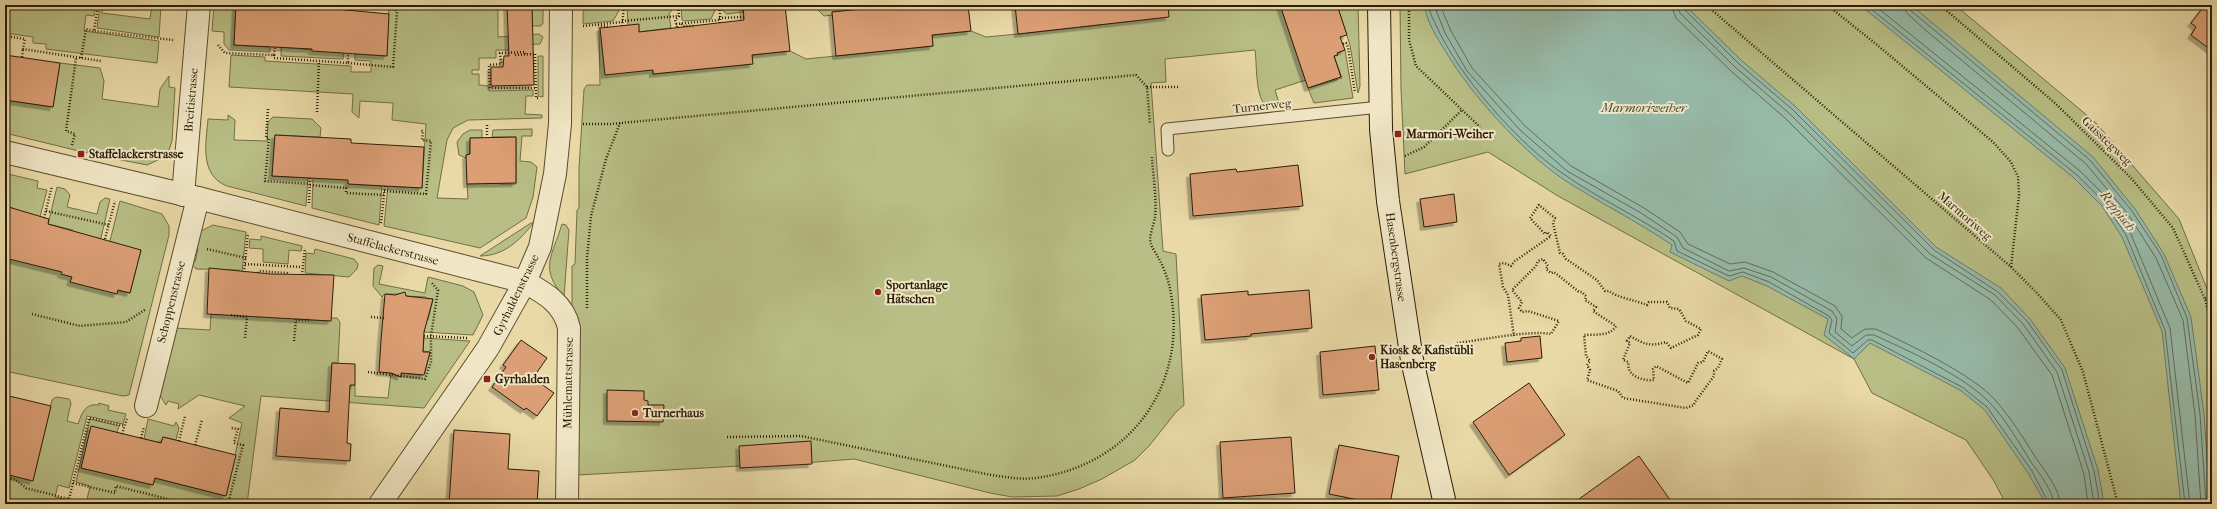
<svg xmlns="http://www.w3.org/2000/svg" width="2217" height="509" font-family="'IM FELL French Canon',serif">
<defs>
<filter id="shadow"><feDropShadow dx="-3.5" dy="3.5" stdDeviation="0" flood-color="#0004"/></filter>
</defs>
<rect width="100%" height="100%" fill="#e8d9a6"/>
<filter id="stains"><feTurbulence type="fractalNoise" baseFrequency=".005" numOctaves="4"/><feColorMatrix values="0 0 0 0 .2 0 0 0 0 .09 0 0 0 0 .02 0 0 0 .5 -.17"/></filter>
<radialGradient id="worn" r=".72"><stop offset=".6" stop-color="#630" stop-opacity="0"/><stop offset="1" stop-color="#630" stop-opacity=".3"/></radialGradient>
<g fill="#b8be85" stroke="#726e46">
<path d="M5,5H95L94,16L86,15L84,31L159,41L157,63L46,49V44L33,43V37L5,33Z"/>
<path d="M100,5H102V13L150,19L152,5H161L159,37L97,28Z"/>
<path d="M214,5H236L234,45L270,47V52L229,50L224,44V32L212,31Z"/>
<path d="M389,5H498V37L539,34L543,37L540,44L521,45V50H496V58H479V70H472V74H479V85L489,86V91L533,90V96H526L525,114L542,115V118L468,120L453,128L447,140L437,198L468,199L467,184L499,179V184H516V137H492L493,130L532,129V136H522L520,161L531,162L537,167L533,197L526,218L480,248L384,226L388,186L422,188L426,124L392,120L393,103L360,101L359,118L352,112L353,94L229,87L231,55L265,57V61L351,66V72H371V61L355,60V54L387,56Z"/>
<path d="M532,5H543V23L541,26H532Z"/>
<path d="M586,5H621V7L613,21L583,24V13Z"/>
<path d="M627,5H632L633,10L675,5L669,14L671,28L639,32L638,25L628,26Z"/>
<path d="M681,5H717V6L711,19L684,21L682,20Z"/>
<path d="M723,5H743V12L727,14L723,11Z"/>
<path d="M813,5H855V10L832,12V15L824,16Z"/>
<path d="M1200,5H1280L1306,80L1275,90L1280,106C1276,107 1271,108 1267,106C1255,100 1257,63 1255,50L1165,59L1166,82L1151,83L1163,251L1176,254L1184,405L1176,412L1149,446L1135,460L1102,479L1079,489L1057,496L1012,497L990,493L854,459L740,468V466L578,475L579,324L572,306V266L575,264L577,210L579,208V168L584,89L587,85H600L599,27L653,70V74L752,64V55L790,51L806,59L933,46L932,35L971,31L986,37L1018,34L1161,18L1160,9Z"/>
<path d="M1337,5H1358L1360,86L1358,93L1350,45Z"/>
<path d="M1400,5H1955L2095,122L2179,219L2212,301V504H2006L1994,481L1966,440L1872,393L1854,359L1558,196L1488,152L1405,174L1401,89Z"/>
<path d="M281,47L344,53L343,59L281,56Z"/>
<path d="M1345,50L1353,98L1314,103L1308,88L1342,78L1334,56L1337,55V53Z"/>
<path d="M538,56H543V97L538,96Z"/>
<path d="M60,63L100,68L104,81L102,99L158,107L160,89L169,76V87L175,88L172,141L167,156L147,165L101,156L102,152L89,148L87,153L5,133V100L53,107Z"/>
<path d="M228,115L235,120L234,140L267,141L268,122L273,117L312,119L321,128L320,137L275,135L272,176L308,178L306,206L227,186C199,175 206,143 208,119L228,120Z"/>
<path d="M470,130H482V138H470V154L466,155V158L459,155L457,142L463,134Z"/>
<path d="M8,174L38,181L37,188L47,190L40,217L11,214L13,208L5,206V182Z"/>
<path d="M313,178L348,180V184L382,186L379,225L312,208Z"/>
<path d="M57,187L65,189L70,195L67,207L97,214L100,202L105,198L110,199L100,242L71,235L73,230L48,224Z"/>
<path d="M120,201L162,214L169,226V235L129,395L123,396L5,371V252L63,267L62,274L72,277L71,282L130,293L141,250L109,245Z"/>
<path d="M531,223H533C520,241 503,256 480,256Z"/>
<path d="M562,224L566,225L569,230L564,297C539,268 552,257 562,224Z"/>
<path d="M213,225L246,232L242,272H239V270L196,269L190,261L195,262L198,249L194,248L201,231Z"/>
<path d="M261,236L302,246L301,251L289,250L288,264L263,262V249L249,248L250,239L261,240Z"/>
<path d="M315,249L354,259L358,264L357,269L349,277L305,273L306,253L314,254Z"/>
<path d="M378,265L383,266L379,284L425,293L428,277L463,286L474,292L483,315L473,335L424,332L425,320H428L433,299H426V297L406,296L405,294H385L382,297L373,286L374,268Z"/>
<path d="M211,314L331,321V318H337L340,322L338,363H332L331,384L355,385V396L388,398L391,373L400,376L401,373L421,375L422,373H425L430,352L423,351L424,338L470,341L424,408L261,396L247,504H86L90,486L76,482L90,419L119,426L117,432L81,468L153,485L155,478L226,496L242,423L229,418L245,406L199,395L178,409L179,404L168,401L166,405L159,394L174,328L210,330Z"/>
<path d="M56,397L69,399L71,403L67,421L78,424C82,413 85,403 99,405V403L109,406L108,410L126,414L123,424L87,416L69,488L58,485L55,497L84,504H38L5,498V474L33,480L52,400Z"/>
<path d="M148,419L174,426L176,422L179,428L176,440L163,437L161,443L144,439Z"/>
</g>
<g fill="#97baa9" stroke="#6c7b68">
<path d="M1425,5L1686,6L1741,60L1796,107L1936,247L2001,288L2030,319L2065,368L2098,470L2104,504H2046L2028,473L1985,410L1960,390L1870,343L1854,359L1824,335L1828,319L1767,286L1742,276L1729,281L1670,252L1672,245C1637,221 1598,202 1563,179C1523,152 1470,93 1446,52C1438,39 1425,20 1425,5Z"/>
<path d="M1860,5H1911L2093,157L2135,209L2164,254L2191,317L2204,414L2210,504H2181L2162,331L2122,237L2102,206L2074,178Z"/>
</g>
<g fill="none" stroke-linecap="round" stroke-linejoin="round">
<g stroke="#626c58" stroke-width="1">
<path d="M1429,5C1429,12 1433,19 1436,25C1458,75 1519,145 1565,175C1599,199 1639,217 1674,241L1677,251L1729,276L1743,272L1769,282L1829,316L1832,320L1829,333L1853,353L1868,340H1872L1962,387L1987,407L2032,471L2049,504"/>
<path d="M1434,5L1445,33L1467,71L1520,130L1567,171L1641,213L1677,237L1683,248L1729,271L1744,268L1771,277L1832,311L1837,319L1835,332L1852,346L1866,335H1874C1909,351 1965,376 1991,404C2007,421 2019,443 2031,462C2038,471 2054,493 2054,504"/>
<path d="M1440,5L1451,31L1472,68L1525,126L1571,166L1644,208L1680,232L1688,244L1730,264L1745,262L1773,272L1835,306L1842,316L1841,329L1852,338L1865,329H1876C1908,344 1974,375 1996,401C2011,418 2024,439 2036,458C2044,470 2060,489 2060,504"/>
<path d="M1671,5L1676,18L1731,71L1785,118L1926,258L1991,300L2018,328L2052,375L2084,474L2088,504"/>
<path d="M1677,5L1680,13L1735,67L1790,114L1930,254L1995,295L2023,324L2057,372L2089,472L2094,504"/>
<path d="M1682,5L1684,9L1738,63L1793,110L1934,250L1998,292L2027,321L2062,370L2094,471L2100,504"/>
<path d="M1866,5L2077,175L2105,203L2126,235L2165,330L2185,504"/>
<path d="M1874,5L2080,171L2109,200L2130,232L2170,328L2190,504"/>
<path d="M1904,5L1906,12L1923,28L2086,164L2128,214L2156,258L2183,320L2195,415L2201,504"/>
<path d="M1909,5L1910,10L1927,24L2090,160L2132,211L2161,255L2187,318L2200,414L2206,504"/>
</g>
</g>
<g fill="#db9e75" stroke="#2c1d06" filter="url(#shadow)">
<path d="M236,5L315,7L389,14L387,56L312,51V49L234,45Z"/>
<path d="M507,5H532L534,85L491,86V67H503L504,56H509Z"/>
<path d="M743,5H785L790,51L752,55L753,64L653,74V70L605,75L600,28L639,24V32L744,20Z"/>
<path d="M902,5H968L971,31L932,35L933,46L836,56L832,12Z"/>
<path d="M1015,5H1168L1169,17L1018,34Z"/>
<path d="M1280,5H1337L1347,35L1340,37L1345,50L1337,53L1338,55L1334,56L1341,77L1308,88Z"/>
<path d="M2205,5H2212V51L2191,35L2196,27L2191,23Z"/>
<path d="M5,55L60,63L53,107L5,100Z"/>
<path d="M275,135L351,139V143L424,147L422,188L348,184V180L272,176Z"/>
<path d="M516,137V183L467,184L466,155L470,154V138Z"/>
<path d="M1298,165L1303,206L1193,216L1190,174L1236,169L1237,172Z"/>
<path d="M1454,194L1457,222L1424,227L1420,199Z"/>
<path d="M5,206L49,219L48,224L141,250L130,293L118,290L117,294L70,282L72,277L61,274L62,272L5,258Z"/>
<path d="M209,268L271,274L334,275L331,321L207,314Z"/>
<path d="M1309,290L1312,328L1251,334V336L1205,340L1201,295L1248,291V295Z"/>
<path d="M405,292L406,296L433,299L424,332L423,352H430L424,375L401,373V377L391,373L379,372L381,340L385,294L395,295Z"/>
<path d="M1540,336L1542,358L1507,362L1505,343L1521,341V338Z"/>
<path d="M521,340L547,358L533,378L554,393L537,416L526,408L524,410L492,387L506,367L503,365Z"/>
<path d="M1375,346L1379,390L1323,395L1320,352Z"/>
<path d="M332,363L355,364V385H350L347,443L351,444L350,461L276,456L280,408L329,412Z"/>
<path d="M1529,383L1565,435L1509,475L1473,422Z"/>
<path d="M607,390L644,391V400L648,401V405H664L663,422L607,421Z"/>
<path d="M5,395L51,406L33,481L5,474Z"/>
<path d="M91,426L161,443L163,437L236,455L226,496L155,478L153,485L81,468Z"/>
<path d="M454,430L510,434L508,469L539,471L537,504H449Z"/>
<path d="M1291,437L1295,493L1223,498L1220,442Z"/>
<path d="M811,441L812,464L740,468L739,446Z"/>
<path d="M1339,445L1399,456L1390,504H1378L1329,494Z"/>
<path d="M1639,456L1673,504H1572Z"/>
</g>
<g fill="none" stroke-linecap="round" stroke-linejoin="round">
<defs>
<path id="lane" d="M1168,150L1167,129L1380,107"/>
<g id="street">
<path d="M5,152L198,198L525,282C545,293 564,304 569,328L567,504"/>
<path d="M183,195L199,5"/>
<path d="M146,406L198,198"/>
<path d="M380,504L488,348L525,282L540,247L555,174L560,124L561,5"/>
</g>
<path id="secondary" d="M1379,5L1381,129L1388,201L1412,360L1445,504"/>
</defs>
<use href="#lane" stroke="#5b4c2e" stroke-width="13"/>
<use href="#street" stroke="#5b4c2e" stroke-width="24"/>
<use href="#secondary" stroke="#2c1d06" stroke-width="24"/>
<g stroke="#2c1d06" stroke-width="2.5" stroke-dasharray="1 2" stroke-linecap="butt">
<path d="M98,5L94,31L173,40"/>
<path d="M1409,5V40L1416,66L1480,127"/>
<path d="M1706,5L2011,267L2036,292L2061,320L2083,372L2118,504"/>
<path d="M1827,5L1876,44L1993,142L2011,162L2018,177L2019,195L2011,267"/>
<path d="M1940,5L2055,103L2131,178L2173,228L2205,299L2212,328"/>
<path d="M858,6L872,5"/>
<path d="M719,18L744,17"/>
<path d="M622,21L679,16"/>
<path d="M720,23V5"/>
<path d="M676,24L719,20"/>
<path d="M681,24L684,26H695"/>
<path d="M598,25L609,27"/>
<path d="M583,26L622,22"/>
<path d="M622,26L624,5"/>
<path d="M677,27L675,20L679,16L678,5"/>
<path d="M5,36L25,39L23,49L101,61"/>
<path d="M1343,44L1346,43L1348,47L1355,93"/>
<path d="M218,45L225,53L274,55L275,47"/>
<path d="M525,54V52L500,53L501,64L489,65L490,88H535"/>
<path d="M535,54L536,98H538"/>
<path d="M274,55V58L348,63V53"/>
<path d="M515,55L535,54"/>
<path d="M22,57L23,49"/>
<path d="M81,58L86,29L94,31"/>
<path d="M348,63L393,67L397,12L395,9L384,5"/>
<path d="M1147,87H1180"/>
<path d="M268,109L266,138H269L265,181L310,184"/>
<path d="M317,112L319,61"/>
<path d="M583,124H610L1136,75L1147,87L1150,124"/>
<path d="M487,125V137"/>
<path d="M72,145L75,134L66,131L76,58"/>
<path d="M1405,156L1424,147L1462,110"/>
<path d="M310,185L346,188V193L384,195"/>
<path d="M384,191L426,194L431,141L422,140L423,131L420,130"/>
<path d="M309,203L310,177"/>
<path d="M46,211L109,225"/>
<path d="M44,218L52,186"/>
<path d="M381,223L385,186"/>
<path d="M105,239L115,201"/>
<path d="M207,249L246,258"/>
<path d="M245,264L302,267"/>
<path d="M244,272L248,233"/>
<path d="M258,273L259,271L287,273L288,274"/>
<path d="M302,275L305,248"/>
<path d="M2205,299L2212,295"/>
<path d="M587,308V258L591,216L606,159L620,123"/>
<path d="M32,314L80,326L126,322L146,309"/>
<path d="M231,315L247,317L245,338"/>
<path d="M371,317L384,318"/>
<path d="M424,336L467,338"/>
<path d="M294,341L296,320H311"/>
<path d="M1457,343C1482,340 1529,330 1551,334L1559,321L1528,311L1522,312L1519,308L1522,302L1512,290L1536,266L1538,261L1543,259L1548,266L1546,269L1551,273L1554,272L1579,292H1582L1586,296L1585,300L1596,307L1593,311L1616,326C1610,337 1594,334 1584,335L1586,356L1590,361L1587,365L1590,370L1587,380L1618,391L1623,398L1686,408L1694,405L1695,402L1714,376V371L1718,368L1722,359L1708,351L1703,362L1698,363L1688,383L1656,366L1653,369L1654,380C1646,381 1632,378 1629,369C1628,367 1629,364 1628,362L1623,360L1630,343L1627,341L1630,336C1644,344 1650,347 1666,342L1671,348L1698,335L1701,329L1686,321L1679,309L1670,308L1667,302H1649L1647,305C1635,300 1618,298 1609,291H1605L1597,280L1566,259L1563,254L1560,253L1553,223L1555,218L1539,205L1530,218L1545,234L1547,232L1551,236L1515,261L1511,266L1504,263L1499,264L1503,287L1508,295L1514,336"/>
<path d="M368,372L425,379L431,362V336L438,290L431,282"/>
<path d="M5,388L8,377"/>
<path d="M122,434L127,419"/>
<path d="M727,437L801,436L991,475C1006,477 1021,480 1036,478C1130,465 1187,387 1171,294C1169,281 1164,268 1158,257C1156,253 1152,248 1151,244C1148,237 1154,225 1155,217C1157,198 1153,176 1152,157"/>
<path d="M141,438L144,427"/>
<path d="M179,441L185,416"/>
<path d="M195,445L202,420"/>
<path d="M5,477L16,480L26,488L69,499L89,418L125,426"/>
<path d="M73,483L115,493L116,486L187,504"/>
<path d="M228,504L243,445L234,443L238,429L231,428"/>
</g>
<use href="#lane" stroke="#f0e6c5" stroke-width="11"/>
<use href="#street" stroke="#f0e6c5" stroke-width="22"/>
<use href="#secondary" stroke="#f0e6c5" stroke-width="22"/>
</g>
<g fill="#8f2418" stroke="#f0e6c5" stroke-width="1.5">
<rect x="1394" y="130" width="8" height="8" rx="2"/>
<rect x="77" y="150" width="8" height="8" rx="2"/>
<circle cx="878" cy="292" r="4"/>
<circle cx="1372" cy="357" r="4"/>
<rect x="483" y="375" width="8" height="8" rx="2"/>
<circle cx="635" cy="413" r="4"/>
</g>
<g text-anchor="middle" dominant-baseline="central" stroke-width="4" stroke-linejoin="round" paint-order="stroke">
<g font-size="12" fill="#2c1d06" stroke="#f0e6c5">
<text transform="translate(191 100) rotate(-85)">Breitistrasse</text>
<text transform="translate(1262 106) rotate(-6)">Turnerweg</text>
<text transform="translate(2107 141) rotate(44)">Gaisstegweg</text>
<text transform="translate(1965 216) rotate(41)">Marmoriweg</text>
<text transform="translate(393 249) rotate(15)">Staffelackerstrasse</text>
<text transform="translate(1396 257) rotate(82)">Hasenbergstrasse</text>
<text transform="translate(516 295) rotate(-64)">Gyrhaldenstrasse</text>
<text transform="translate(171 302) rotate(-76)">Schoppenstrasse</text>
<text transform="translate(568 383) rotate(-89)">Mühlemattstrasse</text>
</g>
<g font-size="12" font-weight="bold" fill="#2c1d06" stroke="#f0e6c5" text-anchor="start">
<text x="1406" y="134">Marmori-Weiher</text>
<text x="89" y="154">Staffelackerstrasse</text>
<text x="886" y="285">Sportanlage<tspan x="886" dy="14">Hätschen</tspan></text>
<text x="1380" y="350">Kiosk &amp; Kafistübli<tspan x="1380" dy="14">Hasenberg</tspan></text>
<text x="495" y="379">Gyrhalden</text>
<text x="643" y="413">Turnerhaus</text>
</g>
<g font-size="13" font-style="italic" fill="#4c4c37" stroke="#f0e6c5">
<text x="1644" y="107">Marmoriweiher</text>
<text transform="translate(2118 211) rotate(52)">Reppisch</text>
</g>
</g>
<rect width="2217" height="509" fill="none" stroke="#e8d9a6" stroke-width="20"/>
<rect x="6" y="6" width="2205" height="497" fill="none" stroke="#2c1d06" stroke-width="2"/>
<rect x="10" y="10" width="2197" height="489" fill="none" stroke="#2c1d06"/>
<rect width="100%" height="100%" filter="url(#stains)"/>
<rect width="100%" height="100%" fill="url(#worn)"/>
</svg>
